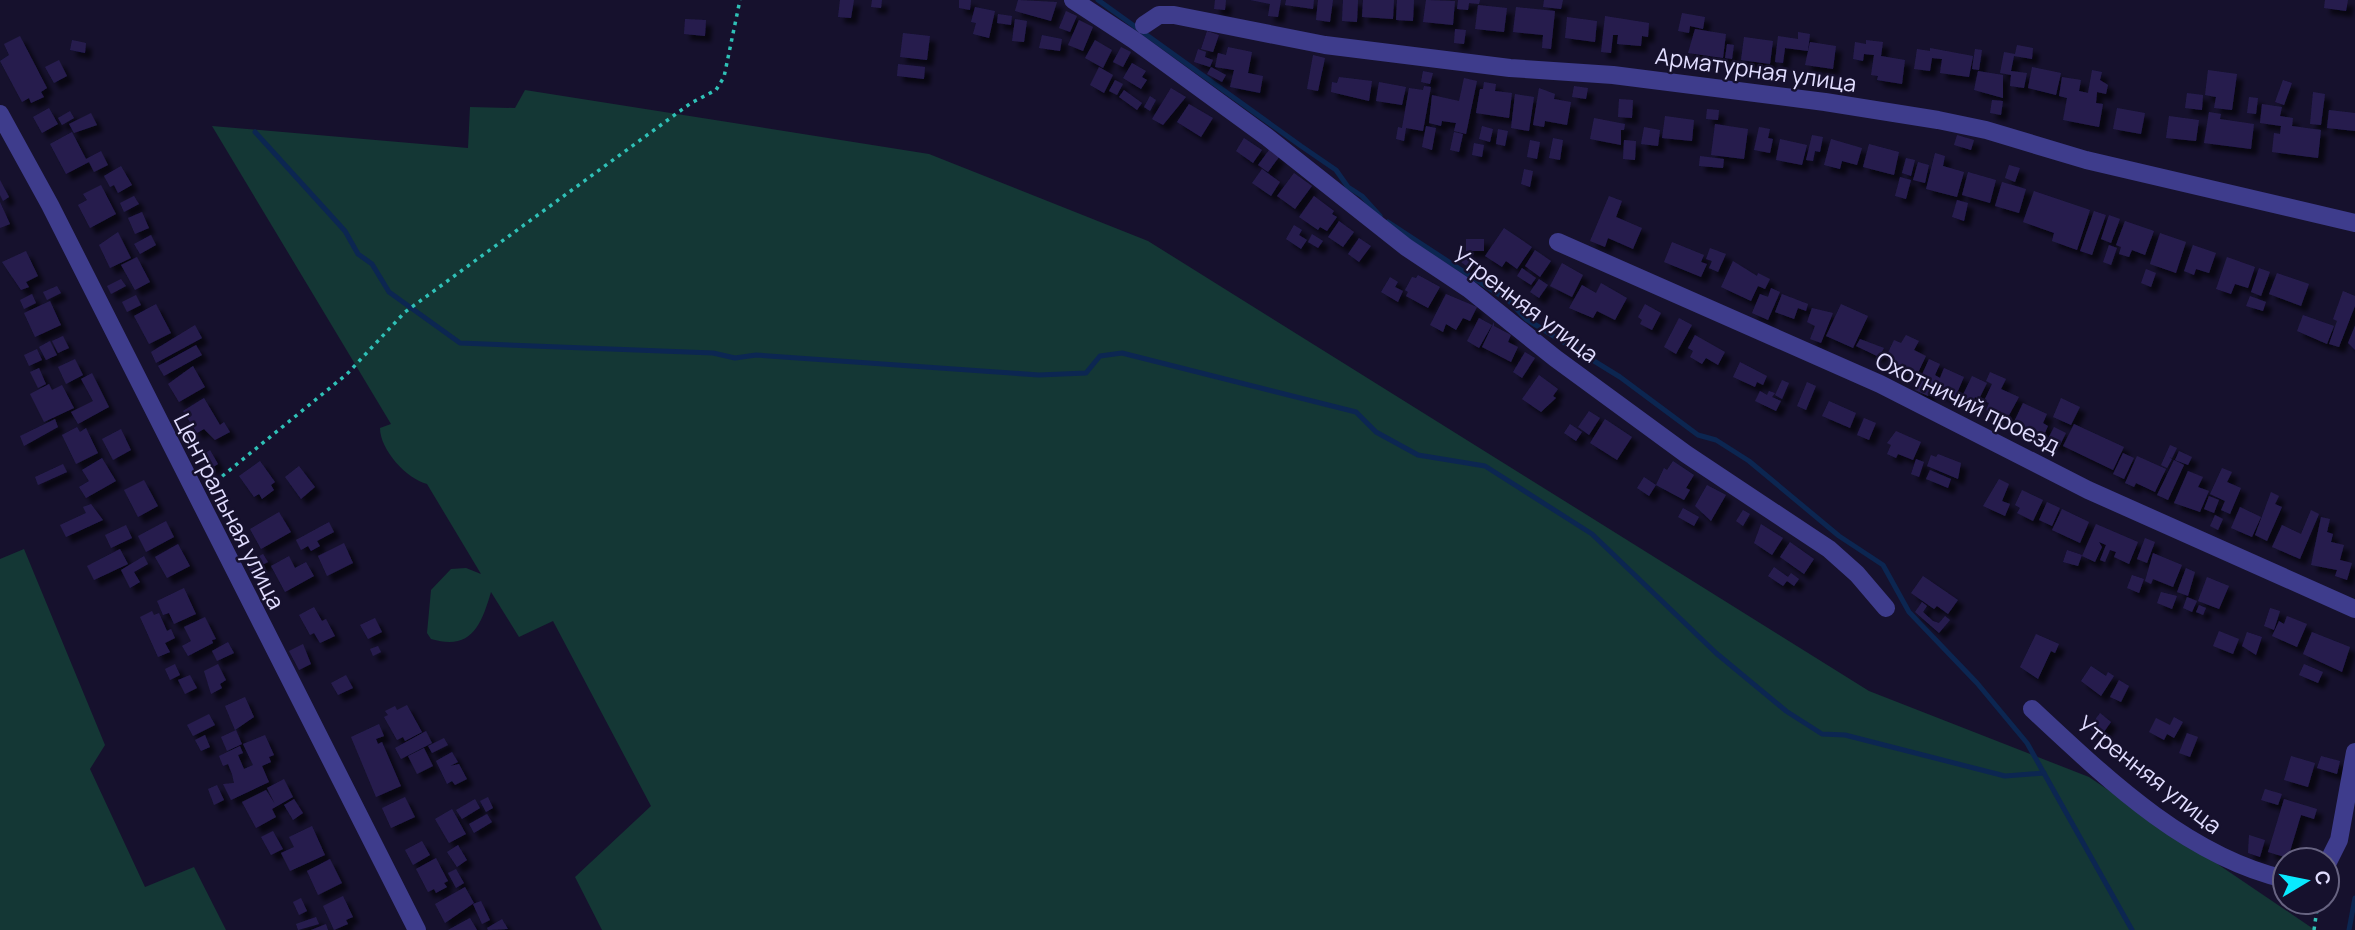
<svg xmlns="http://www.w3.org/2000/svg" width="2355" height="930" font-family="Manrope,sans-serif">
<defs>
<filter id="shadow"><feDropShadow dx="6" dy="6" stdDeviation="2" flood-color="#0009"/></filter>
</defs>
<rect width="100%" height="100%" fill="#16112d"/>
<g fill="#143735">
<path d="M525,90L929,154L1148,241L1869,691L2089,777L2315,930H602L575,877L651,806L553,621L519,637L491,592C481,626 471,651 431,639L427,633L431,590L451,569L466,568L481,574L427,484C407,479 380,450 380,428L391,424L212,126L468,148L470,107L515,108Z"/>
<path d="M24,549L105,745L90,769L145,887L194,867L226,930H0V559Z"/>
</g>
<g fill="none" stroke-linecap="round" stroke-linejoin="round">
<g stroke="#0c2651" stroke-width="5">
<path d="M1098,0L1301,146L1336,170L1348,187L1362,196L1380,216"/>
<path d="M255,132L345,231L358,254L372,264L389,292L460,343L713,353L735,358L756,355L1039,375L1086,373L1100,356L1122,353L1356,412L1376,432L1418,455L1485,466L1592,534L1716,653L1786,711L1822,734L1845,735L2005,776L2044,773"/>
<path d="M1388,222L1510,302L1526,319L1620,377L1698,435L1716,440L1749,461L1839,536L1883,565L1909,612L1977,683L2027,743L2132,930"/>
<path d="M2349,930L2355,898"/>
</g>
</g>
<g fill="#261d4e" filter="url(#shadow)">
<path d="M840,0H854L851,18L838,17Z"/>
<path d="M872,0H882L881,8L871,7Z"/>
<path d="M959,0H971L970,10L959,8Z"/>
<path d="M1018,0L1057,2L1051,21L1015,11Z"/>
<path d="M1215,0H1226L1225,10L1214,9Z"/>
<path d="M1250,0H1281L1278,17L1268,16L1270,4Z"/>
<path d="M1286,0H1314L1313,9L1285,5Z"/>
<path d="M1318,0H1333L1330,22L1316,20Z"/>
<path d="M1343,0H1358L1357,22L1342,21Z"/>
<path d="M1363,0H1394L1393,19L1362,17Z"/>
<path d="M1397,0H1414L1413,21L1396,20Z"/>
<path d="M1426,0L1455,1L1453,25L1423,22Z"/>
<path d="M1458,0H1480L1479,4L1469,3L1468,10L1457,9Z"/>
<path d="M1544,0H1563L1561,9L1543,7Z"/>
<path d="M2325,0H2348L2346,11L2324,8Z"/>
<path d="M1478,5L1507,8L1504,32L1475,29Z"/>
<path d="M975,7L995,11L989,38L973,34L976,23L971,22Z"/>
<path d="M1516,7L1555,11L1551,49L1542,48L1543,35L1513,32Z"/>
<path d="M1066,11L1077,16L1070,32L1059,28Z"/>
<path d="M1682,13L1705,17L1703,29L1690,26L1689,33L1678,31Z"/>
<path d="M998,14L1012,16L1011,25L997,23Z"/>
<path d="M1605,16L1649,23L1648,37L1642,36L1641,46L1617,44L1618,35H1613L1611,53L1601,52Z"/>
<path d="M1567,17L1597,21L1595,42L1565,38Z"/>
<path d="M685,19L706,20L705,36L684,34Z"/>
<path d="M1015,19L1027,21L1024,42L1012,41Z"/>
<path d="M1079,20L1093,27L1083,51L1068,45Z"/>
<path d="M1455,29L1466,30L1464,44L1454,43Z"/>
<path d="M1695,29L1726,34L1723,58L1688,53Z"/>
<path d="M1207,31L1219,35L1213,52L1201,49Z"/>
<path d="M1798,32L1810,34L1808,51L1785,48L1783,63L1775,62L1778,36L1798,39Z"/>
<path d="M903,33L930,36L927,60L900,57Z"/>
<path d="M1042,35L1062,39L1060,51L1039,48Z"/>
<path d="M20,36L47,88L41,92L44,97L31,103L29,98L22,102L0,61L9,55L4,44Z"/>
<path d="M1744,37L1773,41L1770,64L1741,60Z"/>
<path d="M72,40L86,43L85,53L70,50Z"/>
<path d="M1095,40L1112,50L1103,68L1085,58Z"/>
<path d="M1866,40L1883,42L1881,56L1905,60L1902,84L1877,80L1878,76L1871,75L1874,55L1864,54L1863,61L1853,59L1855,42L1866,44Z"/>
<path d="M1810,42L1836,46L1833,69L1805,65Z"/>
<path d="M1727,44L1734,45L1732,59L1725,58Z"/>
<path d="M2017,45L2033,48L2032,59L2014,56L2011,71L2027,73L2024,88L2010,86L2011,75L2000,73L2004,52L2015,54Z"/>
<path d="M1121,47L1131,52L1123,67L1113,62Z"/>
<path d="M1228,47L1252,52L1248,73L1263,76L1260,93L1230,87L1234,70L1215,67L1218,53L1226,55Z"/>
<path d="M1930,48L1973,56L1969,77L1940,73L1942,59L1932,58L1930,71L1914,69L1917,49L1930,51Z"/>
<path d="M1198,49L1206,52L1205,57L1213,60L1210,67L1194,62Z"/>
<path d="M1975,49L1982,50L1979,70L1972,69Z"/>
<path d="M1313,55L1325,58L1318,91L1307,89Z"/>
<path d="M59,60L67,76L54,83L45,67Z"/>
<path d="M1132,63L1146,71L1142,77L1147,80L1141,89L1123,78Z"/>
<path d="M898,64L925,67L924,79L897,76Z"/>
<path d="M1099,67L1113,75L1104,93L1090,85Z"/>
<path d="M1211,67L1226,75L1222,82L1207,74Z"/>
<path d="M2032,67L2061,73L2056,95L2028,88Z"/>
<path d="M2092,70L2102,72L2100,80L2108,85L2106,94L2097,92L2096,103L2103,104L2099,127L2063,120L2067,98L2059,96L2062,77L2081,80L2079,91L2088,93Z"/>
<path d="M2208,70L2237,74L2232,110L2214,108L2216,97L2205,95Z"/>
<path d="M1423,71L1433,73L1430,84L1421,82Z"/>
<path d="M1978,71L2003,75V98L1974,90Z"/>
<path d="M1339,77L1372,81L1369,101L1331,92L1332,82L1337,83Z"/>
<path d="M1464,78L1477,81L1466,134L1454,131L1456,123L1442,121L1441,126L1429,123L1432,95L1459,101Z"/>
<path d="M1115,80L1123,84L1117,95L1109,91Z"/>
<path d="M2283,80L2292,83L2284,105L2275,102Z"/>
<path d="M1379,82L1406,87L1402,105L1376,101Z"/>
<path d="M1484,82L1496,84L1495,91L1512,93L1509,118L1476,113L1480,89H1483Z"/>
<path d="M1424,86L1431,87L1423,131L1406,128L1404,141L1396,139L1398,127L1402,128L1409,88L1423,90Z"/>
<path d="M1574,86L1588,88L1586,99L1572,97Z"/>
<path d="M1171,88L1186,97L1163,125L1152,119Z"/>
<path d="M1539,88L1555,94L1554,99L1571,102L1567,125L1545,121L1544,127L1533,125Z"/>
<path d="M1124,90L1142,103L1137,110L1119,97Z"/>
<path d="M2313,92L2325,94L2321,125L2310,124Z"/>
<path d="M2187,93L2203,95L2202,110L2185,108Z"/>
<path d="M1515,94L1534,97L1529,131L1511,128Z"/>
<path d="M1150,96L1156,100L1150,111L1144,107Z"/>
<path d="M2249,97L2258,98L2256,114L2247,113Z"/>
<path d="M1619,99L1633,100L1632,118L1618,117Z"/>
<path d="M1992,100L2003,101L2001,115L1990,113Z"/>
<path d="M1189,104L1213,118L1201,137L1177,122Z"/>
<path d="M2262,104L2282,107L2280,116L2293,118L2292,126L2321,130L2318,158L2272,152L2274,133L2280,134L2281,126L2260,123Z"/>
<path d="M49,108L58,124L42,133L33,117Z"/>
<path d="M2117,108L2145,113L2141,134L2113,129Z"/>
<path d="M1707,109L1719,110L1718,120L1706,119Z"/>
<path d="M2329,110L2355,113V131L2327,128Z"/>
<path d="M70,111L74,118L62,125L58,118Z"/>
<path d="M2209,112L2221,114L2220,119L2254,124L2251,149L2204,143Z"/>
<path d="M91,113L97,125L74,133L69,124Z"/>
<path d="M1665,116L1694,120L1692,141L1662,138Z"/>
<path d="M2169,116L2199,120L2196,141L2166,138Z"/>
<path d="M1594,118L1625,124L1624,130H1621V145L1590,139Z"/>
<path d="M1715,124L1748,129L1744,159L1711,155Z"/>
<path d="M1426,126L1436,128L1432,150L1422,147Z"/>
<path d="M1482,126L1493,129L1490,142L1479,139Z"/>
<path d="M1644,127L1660,130L1658,146L1641,144Z"/>
<path d="M1759,127L1770,129L1768,138L1773,139L1770,153L1754,150Z"/>
<path d="M1498,129L1508,131L1505,146L1496,144Z"/>
<path d="M72,132L86,159L101,151L108,165L94,172L89,162L66,174L50,144Z"/>
<path d="M1454,132L1463,134L1459,152L1450,150Z"/>
<path d="M1812,135L1823,137L1820,152L1815,151L1813,161L1806,160Z"/>
<path d="M1957,135L1974,140L1971,150L1954,145Z"/>
<path d="M1244,138L1262,150L1253,163L1236,151Z"/>
<path d="M1553,138L1563,140L1560,160L1549,158Z"/>
<path d="M1780,139L1807,145L1802,165L1776,160Z"/>
<path d="M1831,139L1862,148L1857,165L1842,161L1840,169L1824,165Z"/>
<path d="M1530,140L1540,142L1537,159L1527,157Z"/>
<path d="M1624,140L1636,141L1635,160L1623,159Z"/>
<path d="M1474,143L1484,145L1482,157L1472,155Z"/>
<path d="M1869,144L1899,152L1894,175L1863,167Z"/>
<path d="M1269,150L1279,157L1268,172L1258,165Z"/>
<path d="M1935,153L1945,156L1943,166L1964,172L1957,197L1926,189Z"/>
<path d="M1700,156L1724,159L1723,168L1699,166Z"/>
<path d="M1906,158L1915,160L1911,176L1902,173Z"/>
<path d="M1918,162L1929,165L1925,183L1913,180Z"/>
<path d="M2009,165L2020,168L2015,182L2005,178Z"/>
<path d="M121,166L132,185L118,193L114,185L110,187L104,176Z"/>
<path d="M1262,169L1280,182L1271,196L1252,183Z"/>
<path d="M1524,169L1533,171L1530,187L1521,184Z"/>
<path d="M1968,172L1996,180L1990,203L1962,195Z"/>
<path d="M1294,173L1312,186L1295,209L1277,196Z"/>
<path d="M1900,177L1911,180L1906,199L1895,196Z"/>
<path d="M0,180L9,197L3,201L0,195Z"/>
<path d="M2002,182L2026,189L2019,213L1995,206Z"/>
<path d="M101,185L116,214L90,228L78,205L87,200L83,194Z"/>
<path d="M2034,191L2090,210L2077,250L2052,241L2054,233L2023,222Z"/>
<path d="M134,196L139,204L124,212L120,203Z"/>
<path d="M1314,196L1334,211L1332,214L1337,217L1327,231L1320,227L1318,230L1299,217Z"/>
<path d="M1609,196L1622,201L1616,217L1642,228L1633,249L1608,238L1605,247L1590,241Z"/>
<path d="M1957,200L1968,203L1964,221L1952,217Z"/>
<path d="M0,202L10,224L0,228Z"/>
<path d="M2094,211L2106,215L2092,255L2080,251Z"/>
<path d="M142,212L149,228L135,234L128,218Z"/>
<path d="M2109,215L2120,219L2111,243L2101,239Z"/>
<path d="M1339,221L1354,232L1343,247L1328,237Z"/>
<path d="M2125,221L2154,231L2145,255L2132,250L2129,257L2119,254L2121,247L2116,245Z"/>
<path d="M1294,225L1302,230L1299,235L1307,240L1301,249L1286,239Z"/>
<path d="M1504,228L1532,247L1517,269L1506,261L1502,267L1485,256Z"/>
<path d="M118,232L131,258L110,268L99,245Z"/>
<path d="M2160,233L2186,242L2176,273L2150,264Z"/>
<path d="M1312,234L1323,241L1318,248L1308,242Z"/>
<path d="M151,235L156,245L140,254L134,244Z"/>
<path d="M1359,238L1371,246L1359,262L1348,254Z"/>
<rect x="1466" y="239" width="18" height="12"/>
<path d="M1672,242L1704,255L1701,262L1707,264L1701,277L1664,262Z"/>
<path d="M2109,245L2117,248L2111,265L2103,262Z"/>
<path d="M2193,245L2216,253L2209,273L2196,269L2194,275L2184,271Z"/>
<path d="M1710,248L1726,254L1718,272L1709,268L1712,261L1706,259Z"/>
<path d="M1535,250L1551,261L1540,277L1525,266Z"/>
<path d="M26,251L38,276L26,282L29,287L21,290L2,262Z"/>
<path d="M1466,255L1474,260L1469,268L1461,262Z"/>
<path d="M137,257L150,282L135,290L121,265Z"/>
<path d="M2227,257L2255,267L2248,288L2235,284L2231,294L2216,289Z"/>
<path d="M1733,261L1757,276L1758,273L1770,279L1765,289L1758,286L1751,301L1721,287Z"/>
<path d="M1562,263L1583,275L1572,297L1550,286Z"/>
<path d="M1522,268L1536,278L1531,285L1517,276Z"/>
<path d="M2259,268L2270,272L2261,296L2251,292Z"/>
<path d="M2146,269L2156,273L2151,287L2141,283Z"/>
<path d="M2277,273L2309,284L2301,306L2269,294Z"/>
<path d="M1418,275L1440,287L1428,308L1406,296L1408,292L1405,290L1412,277L1416,278Z"/>
<path d="M1390,277L1398,282L1395,287L1403,291L1398,302L1381,292Z"/>
<path d="M121,279L126,286L111,294L107,286Z"/>
<path d="M1539,279L1548,285L1539,298L1530,292Z"/>
<path d="M1601,283L1627,298L1615,320L1597,311L1593,318L1569,308L1582,285L1596,293Z"/>
<path d="M57,286L61,293L47,300L43,292Z"/>
<path d="M1771,288L1780,292L1768,320L1752,313L1760,294L1768,297Z"/>
<path d="M2343,291L2355,296V306L2339,347L2329,344L2337,321L2333,319Z"/>
<path d="M32,294L36,303L24,309L20,300Z"/>
<path d="M1446,294L1477,307L1470,321L1463,318L1456,330L1446,324L1443,332L1430,325Z"/>
<path d="M1782,294L1808,304L1806,311L1798,308L1794,319L1775,312Z"/>
<path d="M136,295L141,305L127,312L122,302Z"/>
<path d="M2250,296L2266,302L2263,311L2246,306Z"/>
<path d="M50,301L61,325L35,337L24,313Z"/>
<path d="M156,304L171,333L149,344L134,316Z"/>
<path d="M1645,304L1661,313L1652,330L1640,324L1642,320L1638,317Z"/>
<path d="M1841,304L1868,316L1853,348L1826,336Z"/>
<path d="M1812,308L1833,313L1821,343L1810,339L1815,326L1807,322Z"/>
<path d="M2303,315L2334,326L2327,344L2297,331Z"/>
<path d="M1479,318L1492,325L1479,348L1467,341Z"/>
<path d="M1679,318L1692,325L1676,354L1664,347Z"/>
<path d="M1494,322V326L1511,335L1508,342L1518,347L1511,362L1482,347Z"/>
<path d="M195,325L202,338L156,363L151,352Z"/>
<path d="M2355,326V350L2348,343Z"/>
<path d="M1695,335L1725,352L1718,365L1706,358L1702,364L1690,357L1693,351L1688,348Z"/>
<path d="M1906,335L1919,341L1914,350L1926,356L1916,377L1889,365L1892,360L1886,357L1894,340L1901,343Z"/>
<path d="M63,336L69,348L58,353L52,341Z"/>
<path d="M1860,339L1884,348L1879,357L1856,346Z"/>
<path d="M50,341L57,355L46,360L39,347Z"/>
<path d="M196,345L202,355L164,376L158,366Z"/>
<path d="M37,349L42,360L29,366L24,355Z"/>
<path d="M1525,352L1535,358L1522,378L1513,372Z"/>
<path d="M75,359L83,375L66,384L58,367Z"/>
<path d="M1929,359L1940,364L1935,375L1940,378L1944,368L1964,377L1954,400L1931,389L1928,396L1915,390Z"/>
<path d="M1740,362L1767,376L1763,385L1757,382L1755,387L1733,377Z"/>
<path d="M193,366L205,387L179,402L168,384Z"/>
<path d="M39,368L46,384L38,388L30,372Z"/>
<path d="M1990,372L2006,379L2001,389L2019,397L2007,419L1986,410L1989,403L1984,401L1992,384L1986,381Z"/>
<path d="M92,373L109,407L78,424L71,412L93,401L81,379Z"/>
<path d="M1539,375L1558,389L1553,396L1556,398L1541,412L1522,399Z"/>
<path d="M1972,376L1987,383L1979,399L1975,397L1971,406L1960,401Z"/>
<path d="M1782,380L1789,383L1782,399L1775,395Z"/>
<path d="M1807,382L1816,386L1806,410L1797,406Z"/>
<path d="M49,384L52,390L62,385L74,408L44,422L30,394Z"/>
<path d="M1760,391L1767,395L1769,391L1775,393L1772,397L1781,401L1776,411L1755,401Z"/>
<path d="M204,398L220,425L224,422L230,432L215,440L204,429L197,433L183,411Z"/>
<path d="M2061,398L2080,407L2071,425L2053,417Z"/>
<path d="M1829,401L1856,413L1850,428L1822,416Z"/>
<path d="M2023,403L2047,414L2043,423L2048,426L2044,435L2013,424Z"/>
<path d="M1589,411L1600,418L1589,435L1578,427Z"/>
<path d="M1864,418L1876,423L1869,440L1857,435Z"/>
<path d="M55,419L58,427L24,446L20,436Z"/>
<path d="M1605,419L1632,437L1617,460L1590,443Z"/>
<path d="M1570,424L1582,432L1576,441L1564,433Z"/>
<path d="M2074,424L2124,447L2113,470L2063,446Z"/>
<path d="M77,427L80,432L86,428L98,453L76,464L62,435Z"/>
<path d="M2054,427L2066,433L2059,447L2047,441Z"/>
<path d="M121,429L131,450L113,460L102,439Z"/>
<path d="M1896,431L1921,442L1913,460L1898,454L1896,458L1887,454L1891,445L1887,443Z"/>
<path d="M2170,445L2177,448L2172,458L2169,457L2172,459L2167,468L2161,465Z"/>
<path d="M210,450L218,464L210,469L202,455Z"/>
<path d="M2179,451L2192,457L2188,465L2175,460Z"/>
<path d="M2123,453L2134,458L2124,479L2113,474Z"/>
<path d="M1938,454L1961,463L1958,479L1927,466L1931,455L1936,457Z"/>
<path d="M2137,456L2166,469L2155,492L2136,483L2134,487L2125,483Z"/>
<path d="M102,458L116,481L86,498L79,487L89,481L82,470Z"/>
<path d="M1916,459L1924,462L1919,477L1911,474Z"/>
<path d="M2174,460L2184,465L2168,500L2157,495Z"/>
<path d="M260,461L275,482L271,485L274,490L262,499L259,494L254,497L239,476Z"/>
<path d="M1673,461L1694,475L1686,488L1690,490L1684,500L1656,485L1649,496L1637,488L1644,477L1656,485L1664,468L1667,470Z"/>
<path d="M63,464L67,472L38,485L35,477Z"/>
<path d="M299,466L315,487L301,499L285,477Z"/>
<path d="M2222,468L2232,472L2227,482L2241,488L2230,514L2221,510L2225,501L2210,494Z"/>
<path d="M1930,470L1951,479L1948,488L1926,479Z"/>
<path d="M2188,471L2203,477L2198,487L2209,491L2200,512L2174,503Z"/>
<path d="M1999,479L2009,484L2002,501L2010,504L2005,516L1983,506Z"/>
<path d="M144,480L158,506L138,517L124,490Z"/>
<path d="M1707,485L1726,495L1711,521L1695,506Z"/>
<path d="M2022,490L2043,500L2033,521L2017,513L2020,508L2015,505Z"/>
<path d="M2271,492L2279,496L2275,504L2282,507L2267,541L2255,535Z"/>
<path d="M2209,496L2219,500L2214,513L2204,509Z"/>
<path d="M2047,502L2060,508L2052,526L2039,520Z"/>
<path d="M91,504L103,520L66,537L60,525L86,513L83,507Z"/>
<path d="M2240,507L2261,517L2252,537L2231,528Z"/>
<path d="M1683,508L1699,517L1694,526L1678,517Z"/>
<path d="M2062,509L2089,522L2080,543L2052,530Z"/>
<path d="M1743,510L1750,514L1743,526L1736,521Z"/>
<path d="M2311,510L2319,514L2300,559L2272,547L2282,525L2301,534Z"/>
<path d="M279,512L291,532L261,549L250,529Z"/>
<path d="M2215,515L2223,519L2218,530L2210,526Z"/>
<path d="M2321,517L2330,519L2327,532L2333,534L2331,542L2344,545L2340,560L2352,563L2347,580L2335,576L2337,570L2311,565Z"/>
<path d="M166,521L174,537L146,552L138,536Z"/>
<path d="M329,522L334,532L317,541L320,546L311,551L308,546L301,550L296,540Z"/>
<path d="M1761,524L1783,538L1772,555L1754,543Z"/>
<path d="M2096,524L2138,542L2129,564L2114,557L2116,552L2110,550L2105,562L2100,560L2106,545L2099,542L2102,547L2095,562L2082,556Z"/>
<path d="M126,525L132,538L111,548L105,535Z"/>
<path d="M2145,538L2155,542L2147,563L2137,559Z"/>
<path d="M1790,542L1814,559L1804,574L1780,557Z"/>
<path d="M344,543L353,563L327,576L318,556Z"/>
<path d="M178,544L190,566L167,578L155,557Z"/>
<path d="M120,549L128,564L94,580L87,566Z"/>
<path d="M2067,550L2082,555L2078,566L2063,562Z"/>
<path d="M2153,553L2182,565L2173,587L2153,579L2151,584L2145,581Z"/>
<path d="M263,554L268,562L250,571L246,563Z"/>
<path d="M144,556L148,564L134,572L140,582L130,588L121,570Z"/>
<path d="M289,556L295,568L306,562L314,576L285,592L271,566Z"/>
<path d="M1774,567L1788,577L1791,573L1799,579L1794,586L1787,581L1783,586L1768,576Z"/>
<path d="M2186,568L2195,572L2188,596L2177,592Z"/>
<path d="M2132,575L2144,579L2139,593L2127,588Z"/>
<path d="M1923,576L1958,600L1948,614L1937,606L1934,609L1911,593Z"/>
<path d="M2207,577L2229,586L2219,609L2198,601Z"/>
<path d="M184,588L196,614L174,624L169,613L163,615L157,601Z"/>
<path d="M2161,592L2177,596L2172,609L2157,603Z"/>
<path d="M2187,597L2197,601L2192,612L2183,608Z"/>
<path d="M1922,602L1927,606L1923,612L1933,621L1939,623L1945,616L1950,620L1939,633L1915,612Z"/>
<path d="M2199,605L2206,608L2203,615L2196,612Z"/>
<path d="M314,607L322,621L326,619L335,636L320,643L314,633L310,635L299,615Z"/>
<path d="M2270,608L2280,611L2274,630L2264,626Z"/>
<path d="M152,611L154,615L159,613L167,631L171,629L175,638L165,643L170,652L158,657L140,617Z"/>
<path d="M2287,616L2307,624L2297,647L2272,636L2279,621L2284,624Z"/>
<path d="M205,617L216,639L212,640L213,643L188,656L182,646L191,641L184,627Z"/>
<path d="M375,618L382,632L368,639L360,625Z"/>
<path d="M2219,631L2239,639L2233,654L2213,646Z"/>
<path d="M2247,632L2262,637L2256,655L2242,646Z"/>
<path d="M2312,632L2350,647L2342,672L2303,654Z"/>
<path d="M2036,634L2059,644L2055,653L2051,651L2038,679L2020,667Z"/>
<path d="M228,642L234,653L217,661L212,651Z"/>
<path d="M303,644L311,664L299,670L289,651Z"/>
<path d="M378,646L381,652L373,656L370,649Z"/>
<path d="M175,664L180,675L170,680L165,669Z"/>
<path d="M218,664L226,680L220,684L222,688L211,694L204,671Z"/>
<path d="M2304,664L2323,672L2318,683L2299,675Z"/>
<path d="M2091,666L2106,676L2108,672L2114,676L2101,696L2081,681Z"/>
<path d="M190,675L197,688L185,694L178,680Z"/>
<path d="M346,675L353,688L338,695L331,683Z"/>
<path d="M2119,680L2129,686L2121,702L2110,697Z"/>
<path d="M245,697L254,717L235,730L225,706Z"/>
<path d="M407,705L422,732L405,741L403,737L397,740L384,717L388,715L385,711L395,706L397,710Z"/>
<path d="M2100,713L2111,722L2101,736L2089,728Z"/>
<path d="M209,714L215,725L193,736L187,725Z"/>
<path d="M2174,717L2183,722L2174,738L2167,734L2164,740L2149,732L2156,718L2170,725Z"/>
<path d="M379,724L384,736L376,739L378,744L382,742L401,786L376,797L351,737Z"/>
<path d="M236,730L242,744L227,751L221,737Z"/>
<path d="M426,731L432,743L401,759L395,748Z"/>
<path d="M2187,733L2198,737L2190,757L2179,753Z"/>
<path d="M205,735L210,747L201,751L195,740Z"/>
<path d="M265,735L274,755L269,757L271,762L262,766L269,782L231,800L223,784L234,783L232,774L228,764L223,766L219,756L240,746L243,753L238,755L244,769L253,765L243,744Z"/>
<path d="M444,738L448,745L432,753L428,746Z"/>
<path d="M424,748L433,766L417,774L408,756Z"/>
<path d="M452,752L458,762L450,766L459,764L467,779L455,785L452,781L447,784L436,761Z"/>
<path d="M2291,756L2315,763L2308,787L2284,780Z"/>
<path d="M2321,756L2340,761L2337,774L2317,768Z"/>
<path d="M284,779L293,797L272,809L276,817L256,828L242,802L266,790L275,804L267,788Z"/>
<path d="M217,785L224,800L214,805L208,789Z"/>
<path d="M2265,789L2282,794L2278,805L2261,800Z"/>
<path d="M405,797L415,817L391,828L382,808Z"/>
<path d="M488,797L493,808L486,812L480,801Z"/>
<path d="M294,799L303,813L293,820L284,805Z"/>
<path d="M475,799L480,808L462,819L456,810Z"/>
<path d="M2284,799L2317,809L2314,819L2301,815L2288,858L2268,852Z"/>
<path d="M452,809L466,834L449,843L435,819Z"/>
<path d="M487,814L492,822L474,833L469,824Z"/>
<path d="M312,826L325,855L290,871L281,853L294,847L289,837Z"/>
<path d="M273,831L283,849L271,855L261,837Z"/>
<path d="M2249,835L2265,840L2260,857L2248,853Z"/>
<path d="M422,841L430,855L413,865L405,850Z"/>
<path d="M458,845L467,860L457,867L447,852Z"/>
<path d="M436,858L448,881L444,883L447,887L436,893L434,889L428,892L416,869Z"/>
<path d="M330,859L342,883L318,895L307,871Z"/>
<path d="M456,869L464,883L456,888L448,873Z"/>
<path d="M465,887L474,903L445,923L435,904Z"/>
<path d="M343,896L353,917L346,920L348,924L334,930L323,906Z"/>
<path d="M301,898L307,911L299,915L293,902Z"/>
<path d="M481,901L490,920L482,924L473,904Z"/>
<path d="M316,917L319,924L298,930L296,924Z"/>
<path d="M470,918L477,930H448Z"/>
<path d="M502,919L508,929L488,930L487,928Z"/>
<path d="M326,924L328,930H311Z"/>
</g>
<g fill="none" stroke-linecap="round" stroke-linejoin="round">
<g stroke="#2fc1b7" stroke-width="3.5" stroke-dasharray="3.5 5" stroke-linecap="butt">
<path d="M209,487L347,374L405,312L691,103L716,90L724,77L740,0"/>
<path d="M2314,930L2318,902"/>
</g>
<g stroke="#3e3c8c" stroke-width="18">
<path d="M1073,0L1134,40L1267,137L1406,247L1469,289L1555,358L1686,454L1829,549L1857,574L1886,608"/>
<path d="M1144,25L1159,15H1174L1325,45L1510,68L1613,75L1825,102L1938,120L1986,130L2086,160L2355,223"/>
<path d="M0,114L50,205L417,930"/>
<path d="M1558,242L1880,384L2088,490L2355,609"/>
<path d="M2032,709C2105,777 2186,856 2285,879"/>
<path d="M2327,864L2339,840L2355,752"/>
</g>
</g>
<g text-anchor="middle" dominant-baseline="central" stroke-width="5" stroke-linejoin="round" paint-order="stroke">
<g font-size="23" fill="#e1ddff" stroke="#16112d">
<text transform="translate(1756 69) rotate(8)">Арматурная улица</text>
<text transform="translate(1526 304) rotate(37)">Утренняя улица</text>
<text transform="translate(1968 402) rotate(26)">Охотничий проезд</text>
<text transform="translate(230 511) rotate(63)">Центральная улица</text>
<text transform="translate(2150 774) rotate(38)">Утренняя улица</text>
</g>
</g>
<g transform="translate(2306 881) rotate(80)"><circle r="33" fill="#16112d" stroke="#676381" stroke-width="2"/>
<path d="M0-5L12 26L0 18L-12 26Z" fill="#09e9ff"/>
<text y="-10" font-size="19" font-weight="bold" text-anchor="middle" fill="#e1ddff">С</text>
</g>
</svg>
